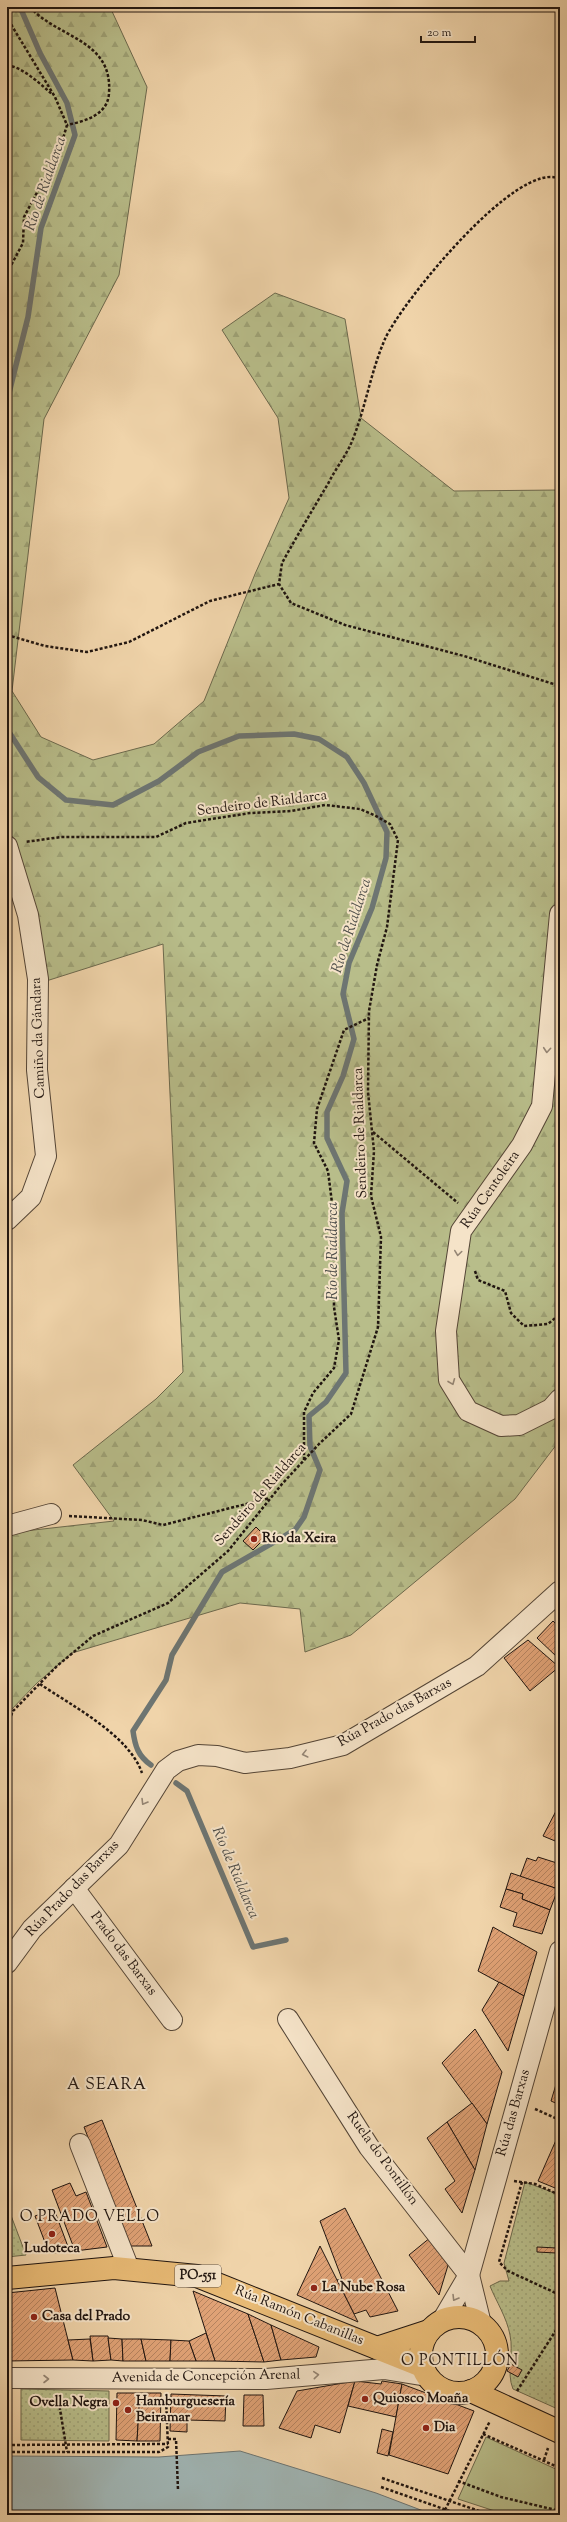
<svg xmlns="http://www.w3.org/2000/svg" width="567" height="2522" font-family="'Sorts Mill Goudy',serif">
<defs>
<pattern id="forest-firs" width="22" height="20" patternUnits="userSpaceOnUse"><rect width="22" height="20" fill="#b8bd8a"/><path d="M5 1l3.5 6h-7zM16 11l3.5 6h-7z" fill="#9ea276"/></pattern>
<pattern id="park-dots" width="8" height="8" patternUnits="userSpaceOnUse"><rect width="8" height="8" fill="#b8bd8a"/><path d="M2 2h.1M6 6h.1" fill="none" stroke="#9ea276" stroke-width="1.8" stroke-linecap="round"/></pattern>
<pattern id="building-hatch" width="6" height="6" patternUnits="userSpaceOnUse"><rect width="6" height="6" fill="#e0a276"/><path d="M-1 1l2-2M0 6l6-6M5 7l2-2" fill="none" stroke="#b5835f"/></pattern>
</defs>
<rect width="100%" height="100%" fill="#f0d4aa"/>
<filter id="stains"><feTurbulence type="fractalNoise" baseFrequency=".005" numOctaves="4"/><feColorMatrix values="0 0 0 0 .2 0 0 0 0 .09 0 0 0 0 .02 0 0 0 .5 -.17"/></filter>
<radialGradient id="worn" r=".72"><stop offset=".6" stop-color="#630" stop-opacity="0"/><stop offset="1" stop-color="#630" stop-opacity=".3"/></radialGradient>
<path fill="#b8bd8a" stroke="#6c694d" d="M486,2437L560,2471V2515H507L458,2499Z"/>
<path fill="url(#forest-firs)" stroke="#6c694d" d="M7,7H110L147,87L119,275L44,419L12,691L41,737L93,760L154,744L204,701L255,574L289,498L278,418L222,330L275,293L345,319L361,418L454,491L560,490V1440L515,1499L351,1635L305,1652L300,1609L240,1603L72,1653L37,1683L10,1711L7,1717V1533L114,1521L73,1465L156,1399L183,1372L163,944L43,982L7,859Z"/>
<g fill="url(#park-dots)" stroke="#6c694d">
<path d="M525,2182L560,2195V2410L513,2389C506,2372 514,2353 510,2335C507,2318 496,2301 490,2286L500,2281H509L504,2263Z"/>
<path d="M7,2205L26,2255L7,2257Z"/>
<path d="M21,2389L109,2391V2441L21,2440Z"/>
</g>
<path fill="#a0b5b4" stroke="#6d7572" d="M240,2451L376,2493L434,2515H7V2456L159,2457Z"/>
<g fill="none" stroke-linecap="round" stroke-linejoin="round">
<g stroke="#6d7572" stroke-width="5.5">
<path d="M7,401L28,317L41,228L75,135L67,103L40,53L20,7"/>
<path d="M7,729L38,777L66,800L113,805L159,781L198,752L239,736L294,734L319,739L347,757L364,783L387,832L386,858L372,908L349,963L343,994L354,1039L343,1076L327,1112V1138L347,1181L342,1213L346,1373L326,1402L309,1416L310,1446L320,1470L304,1517L295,1530L222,1572L172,1655L166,1680L133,1731C135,1746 138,1756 151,1765"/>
<path d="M176,1783L187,1791L253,1947L286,1940"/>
</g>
</g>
<g fill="url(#building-hatch)" stroke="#201510">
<path d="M256,1527L266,1537L253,1550L243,1541Z"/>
<path d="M553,1621L560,1628V1654L557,1657L537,1638Z"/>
<path d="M528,1640L559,1667L530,1691L504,1658Z"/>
<path d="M556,1811L560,1813V1843L543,1836Z"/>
<path d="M538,1857L560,1864L558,1889L520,1877L527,1858L536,1861Z"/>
<path d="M511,1873L558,1889L550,1910L522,1899L523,1894L506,1889Z"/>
<path d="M506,1889L523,1894L522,1899L550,1910L542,1934L513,1926L517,1913L500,1907Z"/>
<path d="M493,1927L537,1952L524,1996L478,1971Z"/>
<path d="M499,1982L524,1996L508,2051L482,2010Z"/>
<path d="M475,2029L502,2072L487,2124L442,2063Z"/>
<path d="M560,2071V2105L551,2101Z"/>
<path d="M472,2103L487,2124L475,2170L447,2122Z"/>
<path d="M102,2120L152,2246H130L84,2127Z"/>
<path d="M447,2122L475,2170L462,2213L445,2189L455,2181L427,2138Z"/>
<path d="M560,2131V2190L538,2181Z"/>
<path d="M70,2183L76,2196L86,2192L107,2247L75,2251L52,2190Z"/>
<path d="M345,2208L398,2311L370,2317L366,2310L354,2314L337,2280L342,2279L320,2221Z"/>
<path d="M54,2209L70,2252L49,2253L35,2216Z"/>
<path d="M431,2237L449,2262L439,2295L409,2255Z"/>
<path d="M320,2246L358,2322L297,2295Z"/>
<path d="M537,2247L557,2248L556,2253L537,2252Z"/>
<path d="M55,2288L73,2360L7,2361V2293Z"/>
<path d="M193,2291L248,2314L264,2362L215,2361Z"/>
<path d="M248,2314L271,2325L281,2360L264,2362Z"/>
<path d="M271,2325L319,2347L316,2357L281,2360Z"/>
<path d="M206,2333L215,2361H196L189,2341Z"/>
<path d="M90,2336H108L111,2360L93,2361Z"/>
<path d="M108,2338L122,2339L123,2361L111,2360Z"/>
<path d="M90,2339L93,2361L73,2360L68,2340Z"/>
<path d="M122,2339H141L146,2361H123Z"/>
<path d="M141,2339L171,2340L170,2361H146Z"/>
<path d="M171,2340L189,2341L196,2361H170Z"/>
<path d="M511,2364L522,2370L518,2377L507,2371Z"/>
<path d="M355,2381L340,2433L315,2425L311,2438L279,2428L297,2391Z"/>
<path d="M355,2381L381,2384L382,2381L402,2384L396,2417L348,2406Z"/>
<path d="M402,2384L474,2411L448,2474L389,2455Z"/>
<path d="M117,2393H140L137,2441L116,2440Z"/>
<path d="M140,2393H161L160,2441H137Z"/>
<path d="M171,2394L226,2396L225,2421L187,2420V2432L170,2431Z"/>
<path d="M244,2395H263L264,2426H243Z"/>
<path d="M382,2429L393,2432L388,2456L377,2453Z"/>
</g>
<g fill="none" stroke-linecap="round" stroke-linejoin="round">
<defs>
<g id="minor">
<path d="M7,846L28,915L38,979L37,1070L46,1156L31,1197L7,1220"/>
<path d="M560,914L542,1106L522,1145L461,1231L446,1331L449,1380L468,1411L501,1426L519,1425L551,1409L560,1399"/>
<path d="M7,1526L51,1514"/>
<path d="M74,1888L172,2020"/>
<path d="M7,1963L32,1929L119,1845L166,1770L178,1761L198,1755L217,1756L245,1763L290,1758L343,1745L477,1666L560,1591"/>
<path d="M288,2019L369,2147L469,2275L481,2324"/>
<path d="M80,2144L129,2269"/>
<path d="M442,2321L469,2275L560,1951"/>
<path d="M7,2378L266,2379L384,2369L427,2376"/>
</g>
<g id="major">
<path d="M7,2278L114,2268L197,2276L422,2366"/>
<circle cx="459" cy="2355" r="38"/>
<path d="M377,2348L429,2331"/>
<path d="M471,2391L560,2432"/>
</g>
</defs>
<use href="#minor" stroke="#544536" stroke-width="22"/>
<use href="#major" stroke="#201510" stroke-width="24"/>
<g stroke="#201510" stroke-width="2.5" stroke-dasharray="3 2" stroke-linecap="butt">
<path d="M30,7C57,38 113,39 109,93C108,115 85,121 67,125"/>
<path d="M7,10L12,26L55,97L67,125L57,159L42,183L24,217L23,243L7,273"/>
<path d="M7,65C24,68 39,83 52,94"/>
<path d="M560,179C518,158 401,303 385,339C370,373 365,412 350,446C344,458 335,470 329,482C313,509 297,536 282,563L279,584L291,603L345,625L464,656L560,686"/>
<path d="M7,635L45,646L87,652L129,642L210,601L279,584"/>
<path d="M373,1132L458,1203"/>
<path d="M475,1271L478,1280L505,1291L511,1313L524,1326L548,1324L560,1314"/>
<path d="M304,1460V1412L313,1393L334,1368L339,1340L334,1307L333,1211L328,1171L314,1143L317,1109L344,1030L369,1018"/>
<path d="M69,1516L142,1520L163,1525L270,1498"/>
<path d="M40,1684C72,1706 129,1735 142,1773"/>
<path d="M7,1725L13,1711L57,1666L93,1636L168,1603L228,1551L282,1484L319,1444L351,1414L378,1327L381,1237L371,1196L374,1151L368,1092L369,1011L377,965L387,927L398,840L390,824L374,815L360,809L325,805L291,811L250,813L186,823L156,837H61L25,842"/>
<path d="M535,2109L560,2120"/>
<path d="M514,2181L535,2184L560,2195"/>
<path d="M522,2182L499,2262L508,2271L560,2295"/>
<path d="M517,2391L560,2324"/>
<path d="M58,2397L67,2452"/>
<path d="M483,2434L560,2468"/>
<path d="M168,2439H176L178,2490"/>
<path d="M7,2445L168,2444"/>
<path d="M7,2452H159L168,2447L166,2397"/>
<path d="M544,2460L548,2448"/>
<path d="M382,2478L491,2515"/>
<path d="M458,2481L501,2497L560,2511"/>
<path d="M381,2487L461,2515"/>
<path d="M445,2510L490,2421"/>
</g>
<use href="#minor" stroke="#f5e3c8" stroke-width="20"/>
<use href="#major" stroke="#e8ba75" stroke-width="22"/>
</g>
<defs><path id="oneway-chevron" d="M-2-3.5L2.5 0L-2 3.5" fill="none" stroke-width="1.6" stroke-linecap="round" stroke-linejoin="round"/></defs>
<g stroke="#958675">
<use href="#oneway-chevron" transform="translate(547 1050) rotate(95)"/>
<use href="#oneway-chevron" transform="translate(458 1253) rotate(98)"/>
<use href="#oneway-chevron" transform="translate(452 1382) rotate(68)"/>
<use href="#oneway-chevron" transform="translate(305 1754) rotate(166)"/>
<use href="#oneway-chevron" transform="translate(144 1802) rotate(121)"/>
<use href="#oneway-chevron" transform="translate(455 2298) rotate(121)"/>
<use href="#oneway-chevron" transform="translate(316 2375) rotate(-5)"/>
<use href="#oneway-chevron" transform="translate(46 2379)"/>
</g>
<g fill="#8f2418" stroke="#f5e3c8" stroke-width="1.5">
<circle cx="254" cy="1539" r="4"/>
<circle cx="52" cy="2234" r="4"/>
<circle cx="314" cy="2288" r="4"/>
<circle cx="34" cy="2317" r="4"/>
<circle cx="365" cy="2399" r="4"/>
<circle cx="116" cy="2403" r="4"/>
<circle cx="128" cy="2410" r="4"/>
<circle cx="426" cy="2428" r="4"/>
</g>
<g text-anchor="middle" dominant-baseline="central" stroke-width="4" stroke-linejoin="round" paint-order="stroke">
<rect fill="#f5e3c8" stroke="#605347" stroke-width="1" x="175" y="2265" width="46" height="22" rx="3"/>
<g font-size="13" font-weight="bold" fill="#201510">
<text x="198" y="2276">PO-551</text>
</g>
<g font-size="14" fill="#201510" stroke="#f5e3c8">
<text transform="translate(262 804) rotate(-7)">Sendeiro de Rialdarca</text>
<text transform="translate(39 1038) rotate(-92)">Camiño da Gándara</text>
<text transform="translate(361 1133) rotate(-92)">Sendeiro de Rialdarca</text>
<text transform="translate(491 1190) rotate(-55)">Rúa Centoleira</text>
<text transform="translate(261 1495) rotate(-49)">Sendeiro de Rialdarca</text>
<text transform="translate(395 1713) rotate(-29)">Rúa Prado das Barxas</text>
<text transform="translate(73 1889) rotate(-46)">Rúa Prado das Barxas</text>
<text transform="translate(123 1954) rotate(53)">Prado das Barxas</text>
<text transform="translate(514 2113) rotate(-74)">Rúa das Barxas</text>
<text transform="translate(382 2159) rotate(54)">Ruela do Pontillón</text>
<text transform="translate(299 2316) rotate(22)">Rúa Ramón Cabanillas</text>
<text transform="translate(206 2377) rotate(-1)">Avenida de Concepción Arenal</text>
</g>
<g font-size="14" font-weight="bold" fill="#201510" stroke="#f5e3c8" text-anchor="start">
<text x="262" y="1539">Río da Xeira</text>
<text x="52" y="2249" text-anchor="middle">Ludoteca</text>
<text x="322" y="2288">La Nube Rosa</text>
<text x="42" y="2317">Casa del Prado</text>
<text x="373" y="2399">Quiosco Moaña</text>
<text x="136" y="2402">Hamburguesería<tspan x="136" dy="16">Beiramar</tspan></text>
<text x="108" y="2403" text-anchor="end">Ovella Negra</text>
<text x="434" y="2428">Dia</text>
</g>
<g font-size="15" font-style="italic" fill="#4d4d49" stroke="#f5e3c8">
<text transform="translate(46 184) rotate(-71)">Río de Rialdarca</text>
<text transform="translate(352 926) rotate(-72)">Río de Rialdarca</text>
<text transform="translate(333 1251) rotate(-90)">Río de Rialdarca</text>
<text transform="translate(235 1873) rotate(67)">Río de Rialdarca</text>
</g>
<g font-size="15" letter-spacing="1" fill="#201510" stroke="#f5e3c8">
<text x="90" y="2217">O PRADO VELLO</text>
<text x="460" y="2361">O PONTILLÓN</text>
</g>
<g font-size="16" letter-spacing="1" fill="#201510" stroke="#f5e3c8">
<text x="107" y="2085">A SEARA</text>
</g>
</g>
<rect width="567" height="2522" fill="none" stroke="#f0d4aa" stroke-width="24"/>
<rect x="8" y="8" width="551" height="2506" fill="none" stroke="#201510" stroke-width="2"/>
<rect x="12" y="12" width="543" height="2498" fill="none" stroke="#201510"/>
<path d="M421 36v6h54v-6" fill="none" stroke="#201510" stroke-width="2"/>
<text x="427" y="36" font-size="12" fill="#201510" stroke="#f5e3c8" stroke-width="3" paint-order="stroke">20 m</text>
<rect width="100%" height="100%" filter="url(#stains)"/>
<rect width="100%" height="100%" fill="url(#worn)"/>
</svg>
